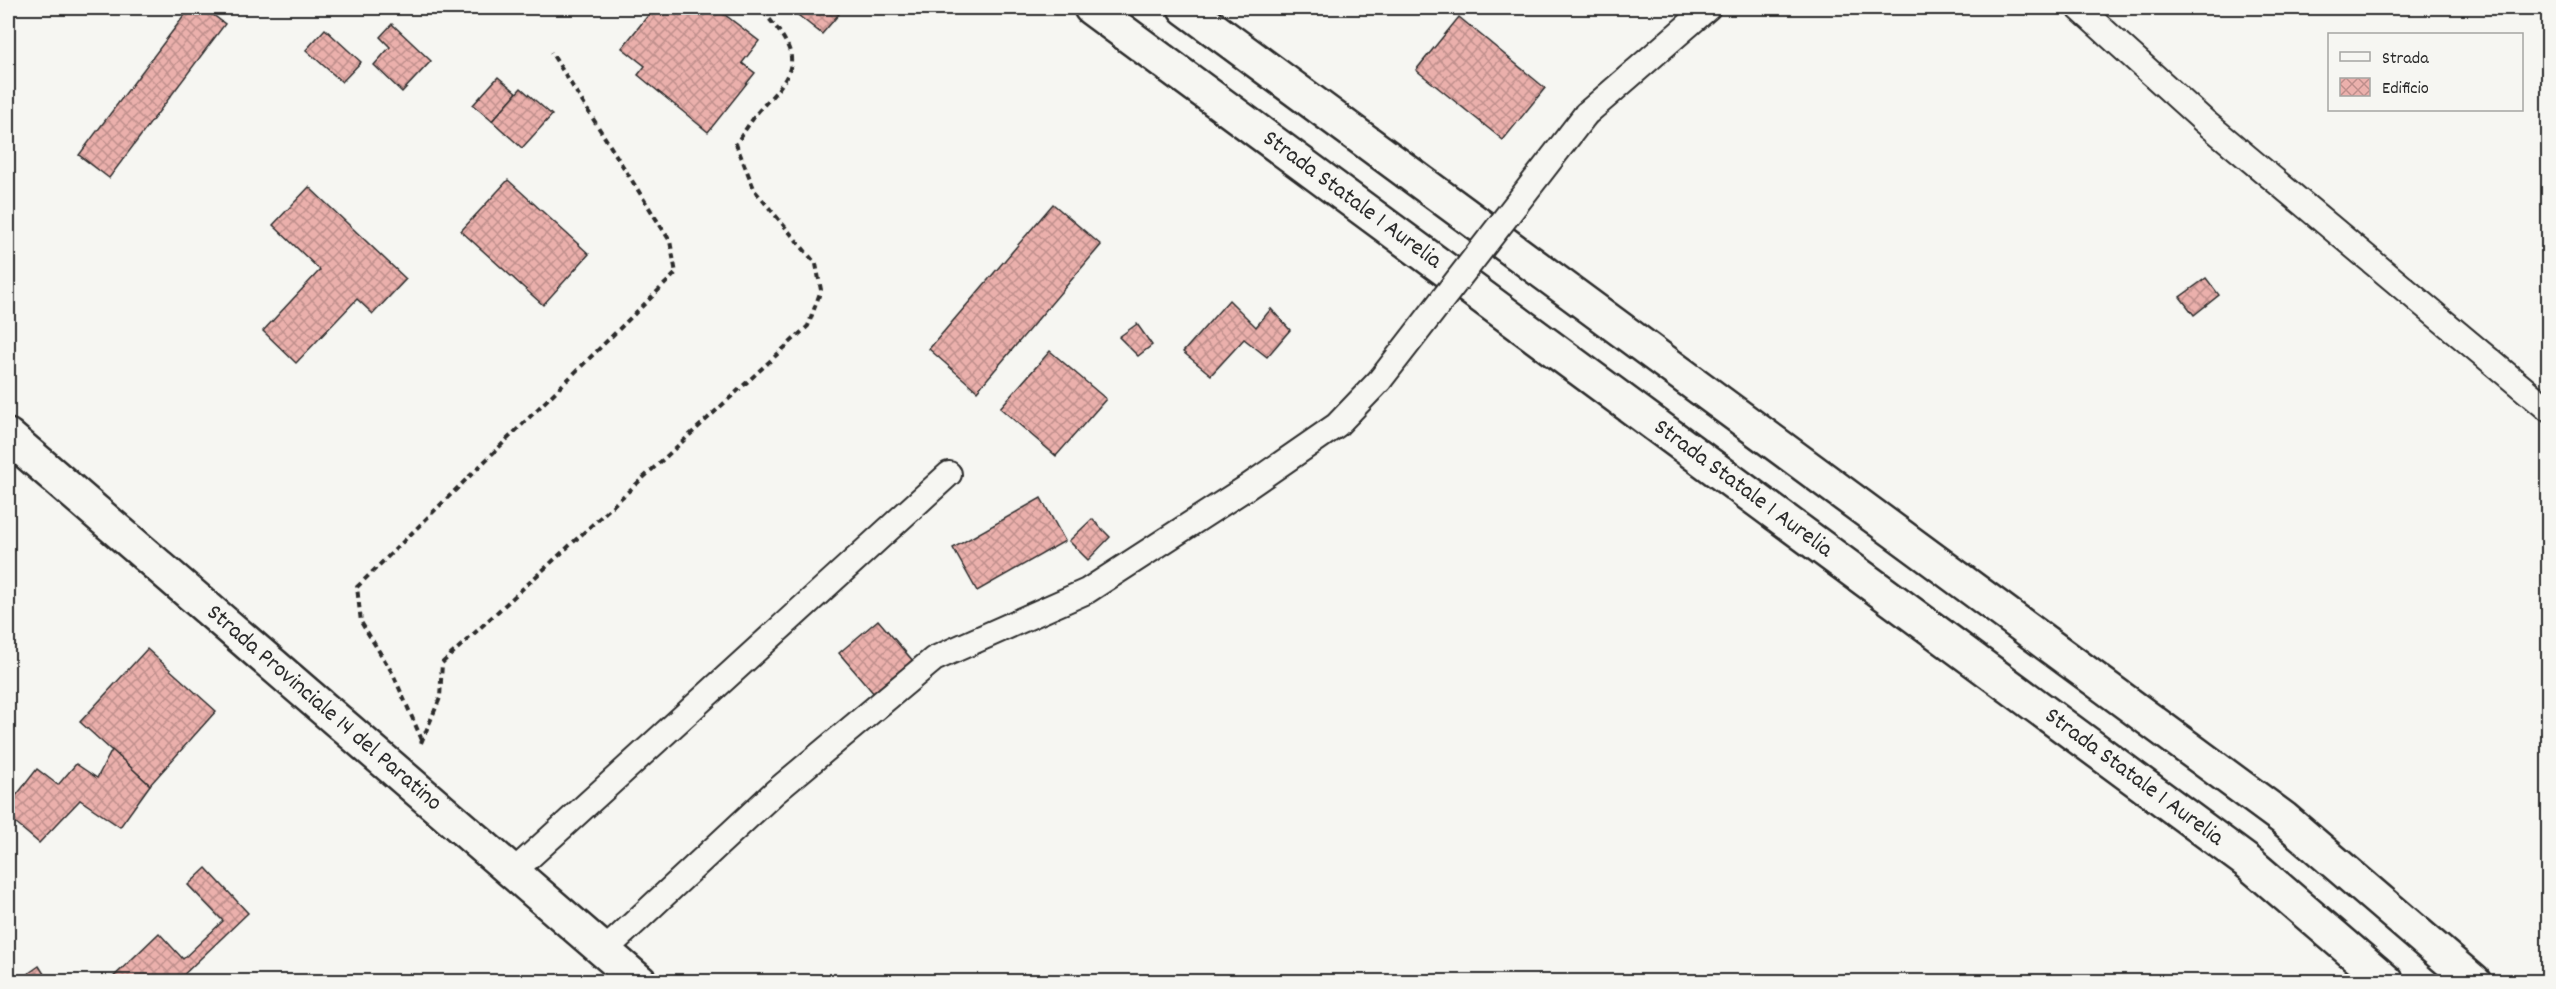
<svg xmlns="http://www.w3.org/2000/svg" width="2556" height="989" font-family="Dekko,sans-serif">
<defs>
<pattern id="building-cross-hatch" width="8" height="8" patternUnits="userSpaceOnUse" patternTransform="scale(1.5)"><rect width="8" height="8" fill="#ebb0ac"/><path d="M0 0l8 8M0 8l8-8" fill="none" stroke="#bf8f8c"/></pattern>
</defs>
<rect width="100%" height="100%" fill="#f6f6f2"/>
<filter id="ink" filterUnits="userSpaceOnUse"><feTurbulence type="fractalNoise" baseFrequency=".0167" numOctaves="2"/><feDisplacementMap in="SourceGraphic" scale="12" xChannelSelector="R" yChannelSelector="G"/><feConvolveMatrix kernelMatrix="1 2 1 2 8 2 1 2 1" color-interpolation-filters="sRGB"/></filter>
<g filter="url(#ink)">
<g fill="url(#building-cross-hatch)" stroke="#2b2b2b" stroke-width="1.5">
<path d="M190,8H204L225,24L109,178L79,155Z"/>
<path d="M654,8H716L759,41L742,63L755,73L708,132L638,75L645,66L622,48Z"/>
<path d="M789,8H831L839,14L822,34Z"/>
<path d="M1459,17L1545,88L1503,140L1416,70Z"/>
<path d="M392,24L431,61L402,92L374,65L390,47L380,37Z"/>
<path d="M325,29L361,62L342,82L306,50Z"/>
<path d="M498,77L517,93L492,121L473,105Z"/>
<path d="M521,88L552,115L522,148L492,121Z"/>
<path d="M508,180L589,254L543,305L461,231Z"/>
<path d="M309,187L406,279L373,314L357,299L296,363L263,331L320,270L273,225Z"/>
<path d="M1053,204L1101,245L977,391L929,349Z"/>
<path d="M2206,278L2219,295L2194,315L2180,297Z"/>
<path d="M1229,300L1256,327L1271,309L1290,330L1267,357L1244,339L1211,375L1183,352Z"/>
<path d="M1137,324L1152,345L1138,356L1119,337Z"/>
<path d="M1050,351L1106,399L1056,456L1000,408Z"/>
<path d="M1041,498L1065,541L977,591L953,548Z"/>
<path d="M1092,519L1110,537L1088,560L1069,541Z"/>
<path d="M878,620L914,662L875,695L839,653Z"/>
<path d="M147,649L216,711L150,785L80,722Z"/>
<path d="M112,750L150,785L120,827L80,800L39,843L8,817V806L37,769L58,785L76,764L97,778Z"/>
<path d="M206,868L248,913L176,982H108L159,933L183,959L223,921L188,885Z"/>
<path d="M39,966L49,982H16Z"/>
</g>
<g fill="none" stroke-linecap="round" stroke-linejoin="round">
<defs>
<g id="lane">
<path d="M2079,8L2204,121L2548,409"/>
<path d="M1586,114L1708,8"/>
<path d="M513,872L949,474"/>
<path d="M604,951L775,792L934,659L1087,591L1246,488L1337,425L1380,380"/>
</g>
<g id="secondary">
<path id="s1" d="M8,436L640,982"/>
</g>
<g id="highway">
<path id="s2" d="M1091,8L2249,863L2387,982"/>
<path d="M1185,8L2283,818L2474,982"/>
</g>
</defs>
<use href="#lane" stroke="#2b2b2b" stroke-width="28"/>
<use href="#secondary" stroke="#2b2b2b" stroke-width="38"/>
<use href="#highway" stroke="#2b2b2b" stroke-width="38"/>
<g stroke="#2b2b2b" stroke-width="4" stroke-dasharray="6 4.5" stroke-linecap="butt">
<path d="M422,740L393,674L361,622L357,587L676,273L670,241L551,52"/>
<path d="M421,743L440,698L442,663L808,326L821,290L816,264L755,191L736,144C743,133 750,123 757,113C771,96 799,74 789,49C783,34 770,19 759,8"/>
</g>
<use href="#lane" stroke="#f6f6f2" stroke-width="24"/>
<use href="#secondary" stroke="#f6f6f2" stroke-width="33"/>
<use href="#highway" stroke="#f6f6f2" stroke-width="33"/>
<defs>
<path id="lane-bridge" d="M1380,380L1586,114"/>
</defs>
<use href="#lane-bridge" stroke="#2b2b2b" stroke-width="28" stroke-linecap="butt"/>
<use href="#lane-bridge" stroke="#f6f6f2" stroke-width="24"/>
</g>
</g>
<g text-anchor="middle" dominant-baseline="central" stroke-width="4.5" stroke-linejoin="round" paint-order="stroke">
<g font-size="24" fill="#2b2b2b" stroke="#f6f6f2">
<text stroke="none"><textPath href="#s2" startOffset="324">Strada Statale 1 Aurelia</textPath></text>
<text stroke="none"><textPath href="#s2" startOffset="810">Strada Statale 1 Aurelia</textPath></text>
<text stroke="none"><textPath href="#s1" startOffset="417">Strada Provinciale 14 del Paratino</textPath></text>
<text stroke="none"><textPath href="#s2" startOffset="1296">Strada Statale 1 Aurelia</textPath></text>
</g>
</g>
<rect width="2556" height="989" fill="none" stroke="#f6f6f2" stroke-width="30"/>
<rect x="15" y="15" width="2526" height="959" fill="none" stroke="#2b2b2b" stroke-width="2" filter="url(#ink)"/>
<rect x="2328" y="33" width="195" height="78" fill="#f6f6f2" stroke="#a5a5a2" stroke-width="1.5"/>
<rect x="2340" y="52" width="30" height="9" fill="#f6f6f2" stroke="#a5a5a2" stroke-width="1.5"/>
<text x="2382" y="63" font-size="18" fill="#2b2b2b">Strada</text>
<rect x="2340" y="78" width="30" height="18" fill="url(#building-cross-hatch)" stroke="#a5a5a2" stroke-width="1.5"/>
<text x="2382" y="93" font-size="18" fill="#2b2b2b">Edificio</text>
</svg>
